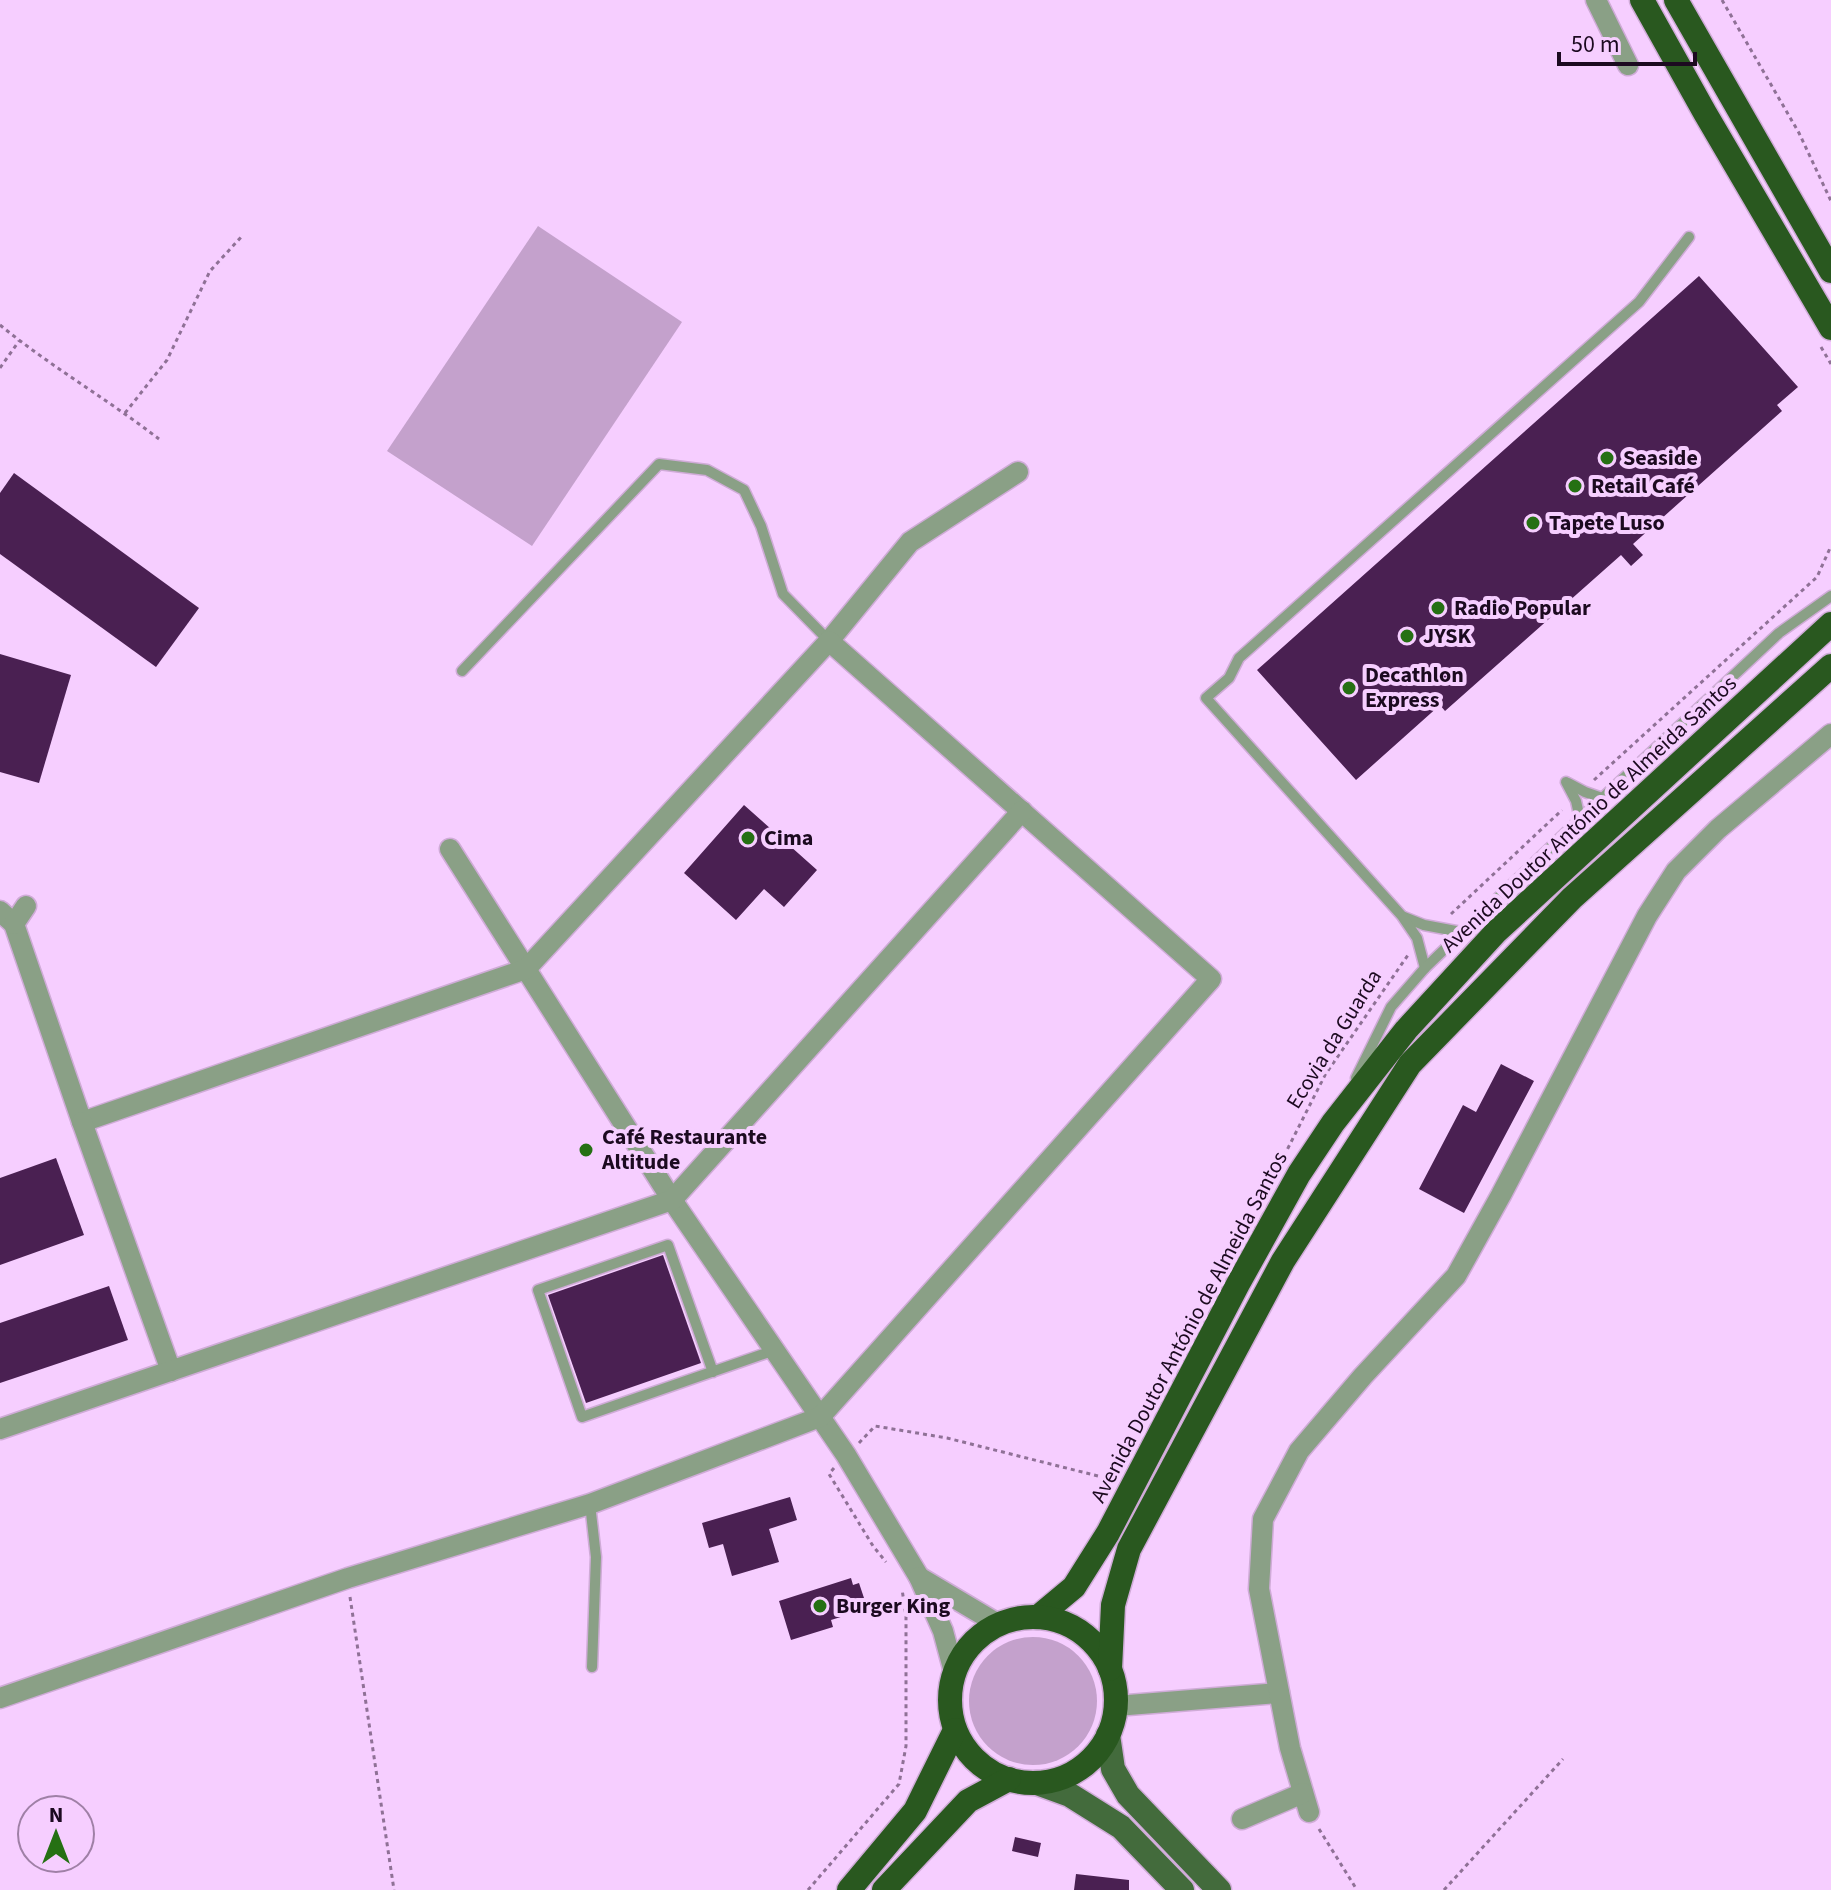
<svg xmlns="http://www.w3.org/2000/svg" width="1831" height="1890" font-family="'Source Sans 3',sans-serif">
<rect width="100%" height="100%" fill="#f6ceff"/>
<g fill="#c4a1cc">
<path d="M538,226L682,322L532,546L387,451Z"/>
<circle cx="1033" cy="1701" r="64"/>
</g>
<g fill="#4a2052">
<path d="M1699,276L1798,387L1777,405L1782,411L1633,544L1643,555L1631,566L1621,555L1445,711L1440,705L1356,780L1257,670Z"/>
<path d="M14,473L199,608L156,667L0,554V493Z"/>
<path d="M0,654L71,675L39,783L0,772Z"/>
<path d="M744,805L817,870L784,907L764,889L736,920L684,873Z"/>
<path d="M1501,1064L1534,1081L1464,1213L1419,1189L1463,1105L1476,1112Z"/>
<path d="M56,1158L84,1235L0,1265V1178Z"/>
<path d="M663,1255L701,1363L586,1403L548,1295Z"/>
<path d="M109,1286L128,1340L0,1383V1323Z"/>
<path d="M790,1497L797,1520L769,1529L779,1562L732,1576L723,1544L709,1548L702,1523Z"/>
<path d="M851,1578L853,1585L859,1583L864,1598L857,1600L860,1611L831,1620L833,1627L791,1640L779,1601Z"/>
<path d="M1015,1837L1041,1843L1038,1857L1012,1851Z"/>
<path d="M1076,1874L1129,1880V1890H1074Z"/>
</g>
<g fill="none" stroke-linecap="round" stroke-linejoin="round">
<defs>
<g id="lane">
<path d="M462,671L659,464L707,470L744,490L761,526L783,594L829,641"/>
<path d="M1566,782L1576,801L1580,819"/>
<path d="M1568,783L1585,792L1602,798"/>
<path d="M1404,917L1424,925L1461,932"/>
<path d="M1425,968L1417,938L1402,916L1206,698L1229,678L1239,658L1639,302L1689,237"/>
<path d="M1356,1078L1391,1007L1425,968L1580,819L1779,633L1831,596"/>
<path d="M713,1372L668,1245L538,1290L582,1417L775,1350"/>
<path d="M590,1504L596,1557L592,1667"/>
</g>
<g id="street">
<path d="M1596,0L1628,65"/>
<path d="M829,641L910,542L1018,472"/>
<path d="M450,849L672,1200L846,1455L919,1577L943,1631L954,1672"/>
<path d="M0,911L14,924L82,1122L526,969L829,641L1211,979L820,1417L590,1504L348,1578L0,1698"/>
<path d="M14,924L26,906"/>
<path d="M82,1122L171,1371"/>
<path d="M0,1429L672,1200L1022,811"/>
<path d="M919,1577L998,1624"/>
<path d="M1116,1706L1279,1693"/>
<path d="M1309,1812L1290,1748L1259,1589L1263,1519L1299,1451L1363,1376L1456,1276L1501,1195L1647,916L1676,871L1718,829L1831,734"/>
<path d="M1242,1819L1303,1793"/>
</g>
<g id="primary">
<path d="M1108,1735L1113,1769L1128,1795L1219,1890"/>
<path d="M1037,1783L1070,1795L1121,1827L1182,1890"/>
</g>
<g id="highway">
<path d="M1642,0L1705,113L1831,328"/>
<path d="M1676,0L1831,271"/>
<path d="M1038,1617L1074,1587L1108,1533L1238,1284L1299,1174L1333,1123L1406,1030L1496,932L1831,624"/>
<circle cx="1033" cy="1700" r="83"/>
<path d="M1110,1669L1113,1605L1129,1549L1283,1261L1410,1064L1572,898L1831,666"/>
<path d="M849,1890L915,1811L955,1730"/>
<path d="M884,1890L968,1801L1009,1779"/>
</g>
</defs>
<use href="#lane" stroke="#cfabd7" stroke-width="13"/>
<use href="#street" stroke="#cfabd7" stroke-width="23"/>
<use href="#primary" stroke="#cfabd7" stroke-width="27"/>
<use href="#highway" stroke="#cfabd7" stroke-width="27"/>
<g stroke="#8f7196" stroke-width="3" stroke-dasharray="4 4" stroke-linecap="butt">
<path d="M1722,0L1799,133L1831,201"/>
<path d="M0,325C50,366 107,399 159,439"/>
<path d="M1821,347L1831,364"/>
<path d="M0,368L19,341"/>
<path d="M125,413L167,360L210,271L243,235"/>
<path d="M1594,780L1817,577L1831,546"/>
<path d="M1451,914L1562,810"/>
<path d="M1284,1156L1325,1075L1408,955"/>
<path d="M859,1443L875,1426L947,1438L1114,1480"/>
<path d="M834,1468L829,1474L873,1546L886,1562"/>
<path d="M350,1597L394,1890"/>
<path d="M1319,1829L1357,1890"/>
<path d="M808,1890L899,1784L906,1746V1616L902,1589"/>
<path d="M1444,1890L1563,1759"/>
</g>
<use href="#lane" stroke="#8aa086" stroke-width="10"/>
<use href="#street" stroke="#8aa086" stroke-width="20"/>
<use href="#primary" stroke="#436b3c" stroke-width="24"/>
<use href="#highway" stroke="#29581f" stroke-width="24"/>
</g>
<g fill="#257013" stroke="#f6ceff" stroke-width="3">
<circle cx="1607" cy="458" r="8"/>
<circle cx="1575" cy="486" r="8"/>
<circle cx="1533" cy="523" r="8"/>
<circle cx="1438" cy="608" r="8"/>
<circle cx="1407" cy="636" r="8"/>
<circle cx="1349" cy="688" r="8"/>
<circle cx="748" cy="838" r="8"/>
<circle cx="586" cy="1150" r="8"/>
<circle cx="820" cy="1606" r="8"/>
</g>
<g text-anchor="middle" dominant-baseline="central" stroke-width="8" stroke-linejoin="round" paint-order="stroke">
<g font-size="22" font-weight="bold" fill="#1c0a20" stroke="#f6ceff" text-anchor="start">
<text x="1623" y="458">Seaside</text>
<text x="1591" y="486">Retail Café</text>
<text x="1549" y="523">Tapete Luso</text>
<text x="1454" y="608">Radio Popular</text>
<text x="1423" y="636">JYSK</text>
<text x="1365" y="675">Decathlon<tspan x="1365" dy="25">Express</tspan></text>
<text x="764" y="838">Cima</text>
<text x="602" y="1137">Café Restaurante<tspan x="602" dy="25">Altitude</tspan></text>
<text x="836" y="1606">Burger King</text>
</g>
<g font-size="22" fill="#1c0a20" stroke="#f6ceff">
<text transform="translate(1589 814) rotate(-43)">Avenida Doutor António de Almeida Santos</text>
<text transform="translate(1334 1039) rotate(-58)">Ecovia da Guarda</text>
<text transform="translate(1189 1327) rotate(-62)">Avenida Doutor António de Almeida Santos</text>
</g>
</g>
<g transform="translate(56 1834)"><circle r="38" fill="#f6ceff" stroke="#9f80a6" stroke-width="2"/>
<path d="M0-6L14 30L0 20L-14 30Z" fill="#257013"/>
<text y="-12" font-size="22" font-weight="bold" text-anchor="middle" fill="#1c0a20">N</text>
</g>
<path d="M1559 52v12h136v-12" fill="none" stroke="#1c0a20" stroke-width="4"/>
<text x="1571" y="52" font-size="24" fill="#1c0a20" stroke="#f6ceff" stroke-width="6" paint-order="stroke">50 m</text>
</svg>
